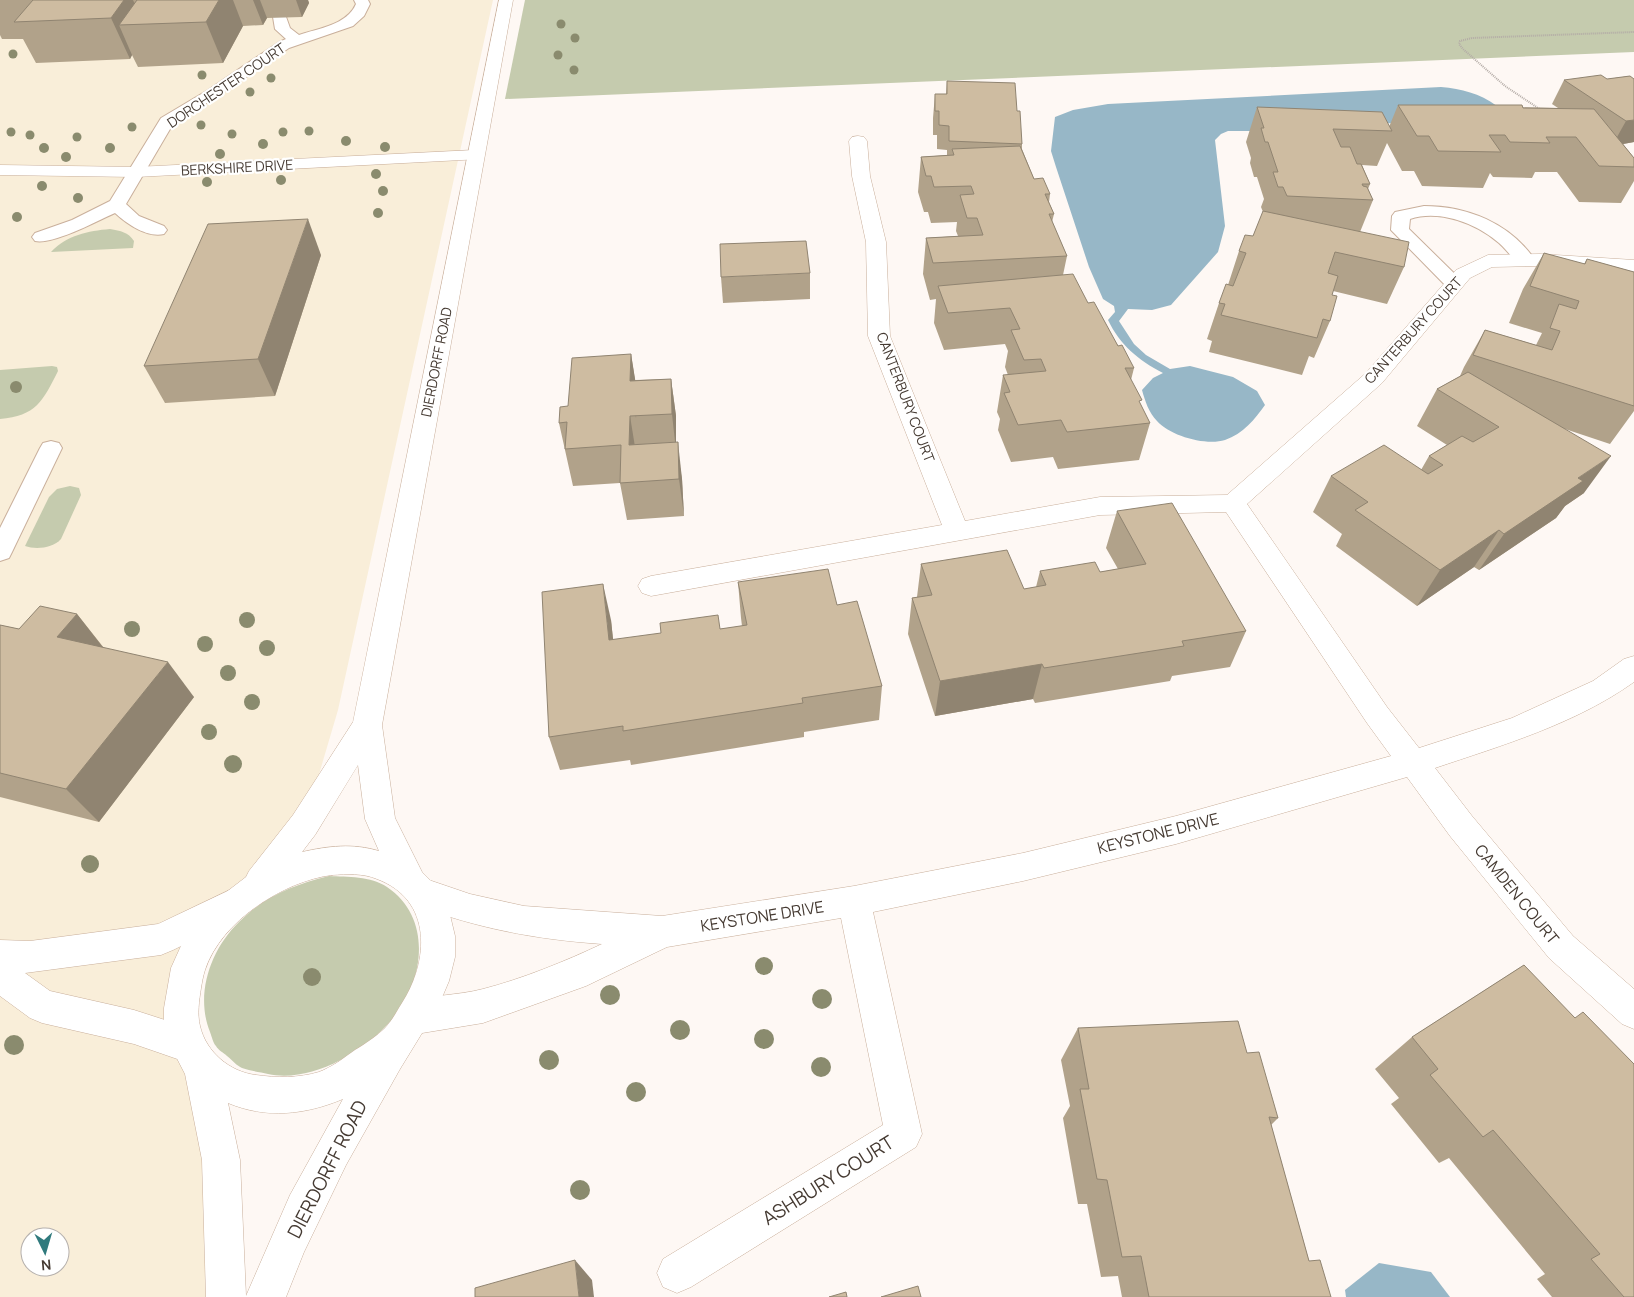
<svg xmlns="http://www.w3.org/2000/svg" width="1634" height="1297" font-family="Manrope,sans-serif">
<rect width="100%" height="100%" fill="#fef8f4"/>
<path fill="#f9eed9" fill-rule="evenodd" d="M0,0H493L338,710L304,825L189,968L226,1297H0ZM30,1237H60V1267H30Z"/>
<g fill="#c5cbae">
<path d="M525,0H1634V52L505,99Z"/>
<path d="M110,229C121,231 128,232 134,241L133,248L51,252C67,235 88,231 110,229Z"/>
<path d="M52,366L57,367L58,371C43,401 36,416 0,419V370Z"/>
<path d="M70,486L79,488L81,495L61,539C53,548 36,550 25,546L49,497L57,489Z"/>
<path d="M329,876C347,877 371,876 387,887C436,920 423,989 386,1026C359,1055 308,1083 268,1074C260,1072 250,1071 242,1068C237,1066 232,1060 227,1056C224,1053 218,1050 216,1046C213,1043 212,1037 210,1032C195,995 210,950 239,922C265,896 293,885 329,876Z"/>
</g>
<g fill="#97b7c7">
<path d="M1441,87C1462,89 1479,93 1497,106L1421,125L1386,123L1274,131H1228L1221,134L1215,140L1225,226L1218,252L1171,305L1152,310L1128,309L1119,321L1134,344L1146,355L1170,369L1190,366L1233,377L1257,391L1265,405C1255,419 1243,434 1225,440C1206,446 1170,436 1157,421C1149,413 1145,401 1142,390L1153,378L1163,373C1138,360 1120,345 1108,320L1115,312L1114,306L1103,299L1089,267L1056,167L1051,151L1055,117L1073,110L1108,104Z"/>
<path d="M1379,1263L1431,1272L1450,1297H1346L1345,1290Z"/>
</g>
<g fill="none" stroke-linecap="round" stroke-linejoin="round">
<defs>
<g id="service">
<path d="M354,0H368L370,4L364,16L353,26L289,48L218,96L173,124L126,204L139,216L164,226L167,230L164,234C147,238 127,224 115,213C97,221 53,245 35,241L32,237L35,233L72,220L110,201L161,118L208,90L279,42L286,39L275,29L273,17L275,14H285L290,28L299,35C319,28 347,25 356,4Z"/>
<path d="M1424,206C1467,206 1510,223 1535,260L1533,264C1529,265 1525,266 1521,264C1514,261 1506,249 1499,243C1477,224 1440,209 1410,219L1409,229L1464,283L1461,287L1454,289L1447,287L1391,230L1392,216L1395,212Z"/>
<path d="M51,441L59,443L62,448L12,552L9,558L0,561V528L40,448L43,443Z"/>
</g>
<g id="minor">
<path d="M858,136L864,137L867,141L870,176L886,242L890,336L965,521L1100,497L1227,495L1366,373L1456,270L1488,255L1540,254L1634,260V272L1540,266L1492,267L1470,278L1382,383L1247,504L1387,707L1419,748L1512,718L1593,681L1624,659L1634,656V682C1575,724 1503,745 1435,768L1472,816L1573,936L1634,989V1029L1622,1024L1549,958L1450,836L1407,777L1176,844L1023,881L873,912L922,1134L916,1147L691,1287L677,1293L663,1287L657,1273L663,1259L883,1125L841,918L667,947L586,986L483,1023L416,1034L404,1029L399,1017L404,1005C429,994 457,996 483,989C522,979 566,961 602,944C532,939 477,928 412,904L407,893L412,882L423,878L470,894L524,906L662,916L854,886L1023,853L1176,816L1391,756L1367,723L1226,512L1100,515L651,596L642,593L638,586L642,579L651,576L942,525L868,336L866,242L852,176L849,141L852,137Z"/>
<path d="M475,150L481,151L484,155L481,159L136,177L0,175V165L136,167Z"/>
<path d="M232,889L244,893L248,904L244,915L173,950L161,955L25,973L50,991L134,1010L199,1031L204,1044L199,1057L186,1062L134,1044L42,1023L30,1018L0,996V940L30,941L158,924Z"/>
</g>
<path id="tertiary" d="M499,0H513L382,725L395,818L422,872L435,885L450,915L455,936V957L449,981L438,1007L400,1069L346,1165L304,1252L286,1297H206L202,1160L185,1074L171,1047L164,1026V1008L171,968L185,937L212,903L246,877L249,871L293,815L353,722ZM358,765L365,819L379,851C353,843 328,846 302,852L315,835ZM332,875C347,874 363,873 377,879C433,900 429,961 402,1003C397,1011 392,1021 385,1028C377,1036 365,1044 355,1050C344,1058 332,1067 319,1072C299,1078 277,1078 256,1075C230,1072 206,1052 200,1026C197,1014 199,1001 201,988C202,982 203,976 205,970C221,921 284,881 332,875ZM343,1099L290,1195L246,1296L240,1160L228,1103C266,1119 305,1115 343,1099Z"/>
</defs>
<use href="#service" stroke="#c9af9b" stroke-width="2"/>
<use href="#minor" stroke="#c9af9b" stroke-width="1"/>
<use href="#tertiary" stroke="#c9af9b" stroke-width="1"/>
<path stroke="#b3aba6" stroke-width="2" stroke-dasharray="1 1" stroke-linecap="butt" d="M1541,110L1505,86L1463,49L1459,44L1460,41L1472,38L1634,32"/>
<use href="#service" fill="#fff" fill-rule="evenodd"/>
<use href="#minor" fill="#fff" fill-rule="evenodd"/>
<use href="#tertiary" fill="#fff" fill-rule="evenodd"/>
</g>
<g fill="#8a8b6e">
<circle cx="561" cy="24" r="4.5"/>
<circle cx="575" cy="38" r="4.5"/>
<circle cx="13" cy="54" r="4.5"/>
<circle cx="558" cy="55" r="4.5"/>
<circle cx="574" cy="70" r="4.5"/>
<circle cx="202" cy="75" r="4.5"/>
<circle cx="271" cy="78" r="4.5"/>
<circle cx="250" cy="92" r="4.5"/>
<circle cx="201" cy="125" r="4.5"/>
<circle cx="132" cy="127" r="4.5"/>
<circle cx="309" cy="131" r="4.5"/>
<circle cx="11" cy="132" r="4.5"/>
<circle cx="283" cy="132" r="4.5"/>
<circle cx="232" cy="134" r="4.5"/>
<circle cx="30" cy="135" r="4.5"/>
<circle cx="77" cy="137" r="4.5"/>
<circle cx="346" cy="141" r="5"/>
<circle cx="263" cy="144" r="5"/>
<circle cx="385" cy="147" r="5"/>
<circle cx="44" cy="148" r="5"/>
<circle cx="110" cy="148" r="5"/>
<circle cx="220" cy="154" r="5"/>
<circle cx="66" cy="157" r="5"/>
<circle cx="376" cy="174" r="5"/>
<circle cx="281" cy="180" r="5"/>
<circle cx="207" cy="182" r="5"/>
<circle cx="42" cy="186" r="5"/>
<circle cx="383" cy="191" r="5"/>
<circle cx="78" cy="198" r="5"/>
<circle cx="378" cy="213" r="5"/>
<circle cx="17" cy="217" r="5"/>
<circle cx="16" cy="387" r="6"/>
<circle cx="247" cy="620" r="8"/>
<circle cx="132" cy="629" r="8"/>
<circle cx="205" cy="644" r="8"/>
<circle cx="267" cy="648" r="8"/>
<circle cx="228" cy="673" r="8"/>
<circle cx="252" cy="702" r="8"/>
<circle cx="209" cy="732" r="8"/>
<circle cx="233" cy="764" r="9"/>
<circle cx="90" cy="864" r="9"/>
<circle cx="764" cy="966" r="9"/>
<circle cx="312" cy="977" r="9"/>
<circle cx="610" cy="995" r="10"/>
<circle cx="822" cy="999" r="10"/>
<circle cx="680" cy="1030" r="10"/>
<circle cx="764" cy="1039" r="10"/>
<circle cx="14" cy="1045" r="10"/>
<circle cx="549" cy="1060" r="10"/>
<circle cx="821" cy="1067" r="10"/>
<circle cx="636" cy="1092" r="10"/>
<circle cx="580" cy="1190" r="10"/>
</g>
<g fill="#b1a28a">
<path d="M0,0H308L309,3L302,17L267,18L263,25L243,26L223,63L138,67L132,55L130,59L36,63L23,39H2L0,35Z"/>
<path d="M1630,76L1634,142L1623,144L1634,158V181L1621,203L1579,202L1557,172H1535L1532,178L1493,177L1490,173L1483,188L1422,186L1414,171H1402L1387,143L1377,166L1362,165L1370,184L1368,189L1373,200L1360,232L1404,267L1387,304L1333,291L1332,295L1330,321L1314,358L1309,356L1302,375L1209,352L1212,341L1207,339L1219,303L1228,285L1239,251L1253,236L1263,212L1261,207L1264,199L1257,177H1254L1250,163L1251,158L1246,142L1257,107L1389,127L1398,105L1558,108L1552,104L1564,80L1607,79Z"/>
<path d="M947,81L1017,111L1022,144V149L1034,179L1050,194L1049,202L1054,214L1052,222L1067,256L1063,275L1088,303L1134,368L1131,380L1140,404L1150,423L1139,460L1058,469L1053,457L1011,462L998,430L1000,419L997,412L1003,375H1008L1005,367L1008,351L1005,344L944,350L934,323L936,299L930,300L923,274L926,238L958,236L956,231L957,222L931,223L928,212H924L918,192L921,157L947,155V150L937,149V135H933V118L935,94H946Z"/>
<path d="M1544,253L1584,264L1587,259L1634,272V411L1610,444L1565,429L1584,493L1565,506L1556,518L1479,570L1474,567L1417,606L1336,546L1342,534L1313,512L1331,476L1421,470L1429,456L1447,445L1417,426L1437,389L1460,376L1464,367L1485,330L1536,345L1542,333L1509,323L1523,289Z"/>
<path d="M321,255L275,396L165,403L144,366Z"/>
<path d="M810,273V299L723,303L721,277Z"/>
<path d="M631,354L635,380L671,379L676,416V443L682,479L684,516L627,520L620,483L573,486L559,423L568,406Z"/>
<path d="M1117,511L1246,631L1230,667L1172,676L1170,681L1035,703L1033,699L935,716L908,634L912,598L917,597L921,564L1024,589L1036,587L1040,571L1100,572L1118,569L1106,548Z"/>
<path d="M738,582L837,605L882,686L879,720L804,732V737L631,765L630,760L560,770L549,737L611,620L613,640L720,629L742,626L741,618Z"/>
<path d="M77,614L104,648L194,697L99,822L0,797V625L19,629Z"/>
<path d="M1524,965L1634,1297H1552L1537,1279L1545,1274L1449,1158L1439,1163L1391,1104L1399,1098L1375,1069L1412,1037Z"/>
<path d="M1078,1028L1247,1053L1278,1118L1271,1125L1309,1261L1331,1297H1122L1118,1276L1101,1277L1087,1204H1078L1063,1118L1070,1106L1061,1060Z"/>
</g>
<g fill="#908471">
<path d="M124,0H133L144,24L119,25L132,55L130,59L111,18Z"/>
<path d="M219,0H233L243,26L223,63L206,22Z"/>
<path d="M253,0H260L267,18L263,25Z"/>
<path d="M296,0H308L309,3L302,17Z"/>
<path d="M1634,120V142L1612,146L1626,121Z"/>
<path d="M308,219L321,255L275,396L258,359Z"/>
<path d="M631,354L637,391L636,418L630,381Z"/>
<path d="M671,379L676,416V451L672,414Z"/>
<path d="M630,416L636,453L629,445Z"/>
<path d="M678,442L682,479L684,516L679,479Z"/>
<path d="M1611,456L1584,493L1565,506L1556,518L1479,570L1504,534L1578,478Z"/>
<path d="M1499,530L1474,567L1417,606L1440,570Z"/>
<path d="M603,584L611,620L617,676L609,640Z"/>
<path d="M77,614L105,650L57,637Z"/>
<path d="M168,662L194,697L99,822L66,789Z"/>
<path d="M1042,664L1033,699L935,716L940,681Z"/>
<path d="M575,1260L592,1280L594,1297H579Z"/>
</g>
<g fill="#cebca1" stroke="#908471">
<path d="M33,0H124L111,18L14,22Z"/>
<path d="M137,0H219L206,22L119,25Z"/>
<path d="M1601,75L1607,79L1630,76L1634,79V120L1626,121L1564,80Z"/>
<path d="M947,81L1015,83L1017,111H1020L1022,144L949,141V126L939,125V111H935V94H947Z"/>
<path d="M1398,105H1522L1523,108L1594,109L1634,158V167L1599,166L1576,137H1546L1550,143L1510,142L1505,135H1489L1501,152L1438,151L1429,136H1417Z"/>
<path d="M1257,107L1382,112L1392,131L1333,129L1341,147H1350L1357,164H1361L1370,184H1362L1363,186L1367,187L1373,200L1287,196L1283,187H1278L1273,172H1278L1268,142H1265L1261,128H1264Z"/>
<path d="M1020,146L1034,179L1043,178L1050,194H1045L1054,214H1049L1067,256L933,263L926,238L983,235L977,218H967L960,195L974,194L971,186L934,187L931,176H926L921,157L954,155L952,149Z"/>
<path d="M1263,211L1409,242L1404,267L1335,252L1328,273L1338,276L1332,295L1337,296L1330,321L1323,319L1317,338L1221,315L1225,304L1219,303L1226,284L1233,286L1246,253L1239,251L1245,235L1253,236Z"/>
<path d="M308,219L258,359L144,366L208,224Z"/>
<path d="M806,241L810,273L721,277L720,244Z"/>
<path d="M1544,253L1585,264L1587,259L1634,272V406L1473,355L1485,330L1552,350L1560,331L1550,328L1559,304L1576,309L1579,301L1530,286Z"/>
<path d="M1073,274L1088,303L1094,302L1118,346L1122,345L1134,368H1125L1142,400L1139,401L1150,423L1067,432L1061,420L1018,425L1004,393L1010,392L1003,375L1046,371L1041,359L1024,360L1011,330L1020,329L1010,308L948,313L938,286Z"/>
<path d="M631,354L630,381L671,379L672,414L630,416L629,445L678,442L679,479L620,483L621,445L565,449L567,422L559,423L560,407L568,406L572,358Z"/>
<path d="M1468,372L1611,456L1578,478L1583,481L1504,534L1499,530L1440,570L1355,510L1368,502L1331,476L1384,445L1428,474L1443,465L1429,456L1462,436L1473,442L1499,427L1437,389Z"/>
<path d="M1172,503L1246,631L1182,641L1184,646L1044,668L1042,664L940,681L912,598L932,595L921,564L1007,550L1024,589L1046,585L1040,571L1095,562L1100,572L1146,564L1117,511Z"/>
<path d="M828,569L837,605L857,601L882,686L802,698L803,703L623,731V726L549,737L542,592L603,584L609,640L661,633L660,623L718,615L720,629L747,625L738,582Z"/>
<path d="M40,606L77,614L57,637L168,662L66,789L0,773V625L19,629Z"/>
<path d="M1524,965L1575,1018L1583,1012L1634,1064V1297H1624L1591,1259L1600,1254L1493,1130L1483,1137L1430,1075L1438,1069L1412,1037Z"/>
<path d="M1238,1021L1247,1053L1259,1052L1278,1118L1269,1117L1309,1261L1320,1260L1331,1297H1149L1141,1256L1122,1257L1107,1180L1097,1179L1080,1089H1089L1078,1028Z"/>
<path d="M575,1260L579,1297H475V1288Z"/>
<path d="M918,1286L921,1297H881Z"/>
<path d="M846,1292L847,1297H829Z"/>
</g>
<g text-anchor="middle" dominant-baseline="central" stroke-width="4.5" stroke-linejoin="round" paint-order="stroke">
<g font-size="14" fill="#453a32" stroke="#fff">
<text transform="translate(226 85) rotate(-34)">DORCHESTER COURT</text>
<text transform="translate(237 167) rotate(-3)">BERKSHIRE DRIVE</text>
<text transform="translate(1413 330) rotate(-48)">CANTERBURY COURT</text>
<text transform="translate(436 362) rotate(-79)">DIERDORFF ROAD</text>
<text transform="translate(906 397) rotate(69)">CANTERBURY COURT</text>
</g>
<g font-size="16" fill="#453a32" stroke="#fff">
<text transform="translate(1158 833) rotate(-14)">KEYSTONE DRIVE</text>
<text transform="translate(1517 894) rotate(51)">CAMDEN COURT</text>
<text transform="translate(762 916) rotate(-9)">KEYSTONE DRIVE</text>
</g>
<g font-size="19" fill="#453a32" stroke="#fff">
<text transform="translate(327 1169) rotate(-63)">DIERDORFF ROAD</text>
<text transform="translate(828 1180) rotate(-32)">ASHBURY COURT</text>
</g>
</g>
<g transform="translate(45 1252) rotate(175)"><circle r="24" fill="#ffffff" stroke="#b5b0ad"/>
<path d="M0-4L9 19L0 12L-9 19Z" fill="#307a7d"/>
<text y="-8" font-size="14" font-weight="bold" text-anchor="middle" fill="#453a32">N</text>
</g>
</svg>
